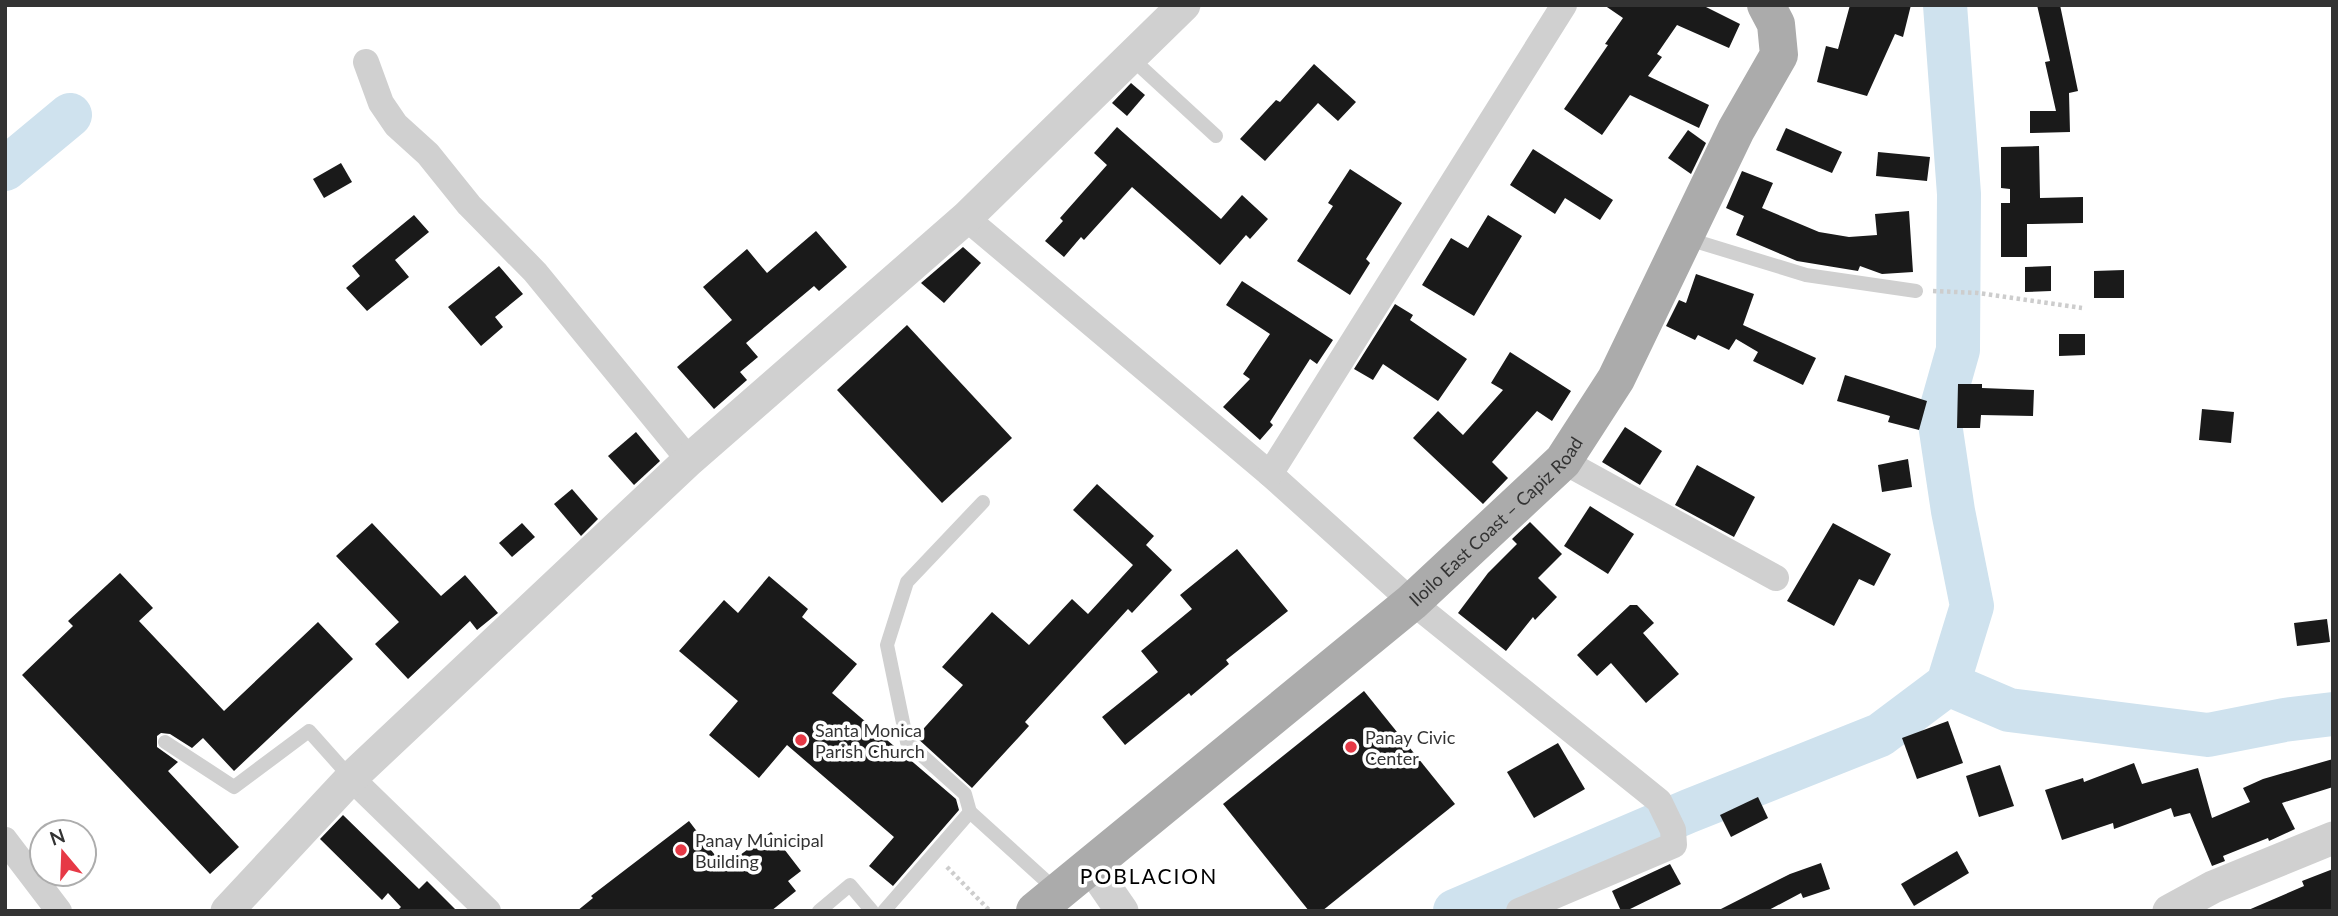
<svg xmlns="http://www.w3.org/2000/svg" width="2338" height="916" font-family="Lato,sans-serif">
<rect width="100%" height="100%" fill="#fff"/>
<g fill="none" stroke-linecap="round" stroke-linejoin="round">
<g stroke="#cfe2ee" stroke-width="44">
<path d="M5,169L70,115"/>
<path d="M1948,684L2009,710L2208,735L2284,720L2333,714"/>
<path d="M1455,911L1689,811L1880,735L1948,684L1972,606L1953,511L1939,417L1958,350L1959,194L1945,5"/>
</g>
</g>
<g fill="#1a1a1a">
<path d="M1604,5H1702L1740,24L1729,48L1677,25L1657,54L1662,57L1648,76L1709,105L1699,128L1630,95L1602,135L1564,109L1608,45L1605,44L1623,18Z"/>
<path d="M1850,5H1911L1903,37L1895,34L1867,96L1817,82L1826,46L1838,49Z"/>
<path d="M2037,5H2060L2078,91L2069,93L2070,132L2030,133V111H2056L2045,62L2050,61Z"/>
<path d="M1314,64L1356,102L1338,121L1318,103L1265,161L1240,139L1276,100L1280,102Z"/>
<path d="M1131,83L1145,95L1127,116L1112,103Z"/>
<path d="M1117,127L1221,219L1242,195L1268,219L1250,239L1246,235L1220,265L1132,187L1084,240L1081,237L1064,257L1045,241L1063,221L1060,218L1107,165L1094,153Z"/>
<path d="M1786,128L1842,152L1832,173L1776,150Z"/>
<path d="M1688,130L1706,143L1691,174L1668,158Z"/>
<path d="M2039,146L2040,198L2083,197V223L2027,224V257H2001V203H2010V189L2001,188V147Z"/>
<path d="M1533,149L1613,200L1600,220L1565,198L1555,214L1510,185Z"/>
<path d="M1878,152L1930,157L1927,181L1876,176Z"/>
<path d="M341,163L352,182L324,198L313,179Z"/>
<path d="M1350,169L1402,203L1366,259L1370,263L1350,295L1297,261L1333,206L1328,203Z"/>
<path d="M1742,171L1773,183L1762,208L1819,232L1849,237L1877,235L1875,214L1909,211L1913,272L1882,274L1860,266L1858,271L1797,261L1736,235L1744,216L1726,208Z"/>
<path d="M414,215L429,232L395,260L409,277L367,311L346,288L360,276L352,266Z"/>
<path d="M1488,215L1522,236L1474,316L1422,285L1451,238L1468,248Z"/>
<path d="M816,231L847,267L819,291L814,286L746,343L758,357L740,372L747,380L714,409L677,367L732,320L703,287L747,249L767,273Z"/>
<path d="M963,247L981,263L944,303L921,283Z"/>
<path d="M499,266L523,294L495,317L503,327L481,346L448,307Z"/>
<path d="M2051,266V291L2025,292V267Z"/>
<path d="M2124,270V298H2094V271Z"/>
<path d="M1696,274L1754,294L1743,325L1816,358L1803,385L1753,361L1758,352L1736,339L1729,350L1698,335L1695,340L1666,326L1679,300L1686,303Z"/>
<path d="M1242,281L1333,340L1317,364L1310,359L1270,422L1273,425L1260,440L1223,407L1250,379L1243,374L1270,334L1226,305Z"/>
<path d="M1395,304L1413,315L1410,320L1467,359L1438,401L1383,364L1373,380L1354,369Z"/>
<path d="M907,325L1012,438L942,503L837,390Z"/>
<path d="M2059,334H2085V355L2059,356Z"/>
<path d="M1510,352L1571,391L1552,421L1537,411L1492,462L1508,478L1483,504L1413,438L1438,411L1463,435L1503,390L1491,383Z"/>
<path d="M1845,375L1927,401L1919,430L1888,422L1890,416L1837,401Z"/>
<path d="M1958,384H1982V388L2034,390L2033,416L1981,415L1980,428H1957Z"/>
<path d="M2202,409L2234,412L2231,443L2199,440Z"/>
<path d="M1625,427L1662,451L1640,485L1602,462Z"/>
<path d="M636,432L660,461L634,485L608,456Z"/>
<path d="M1908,459L1912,487L1882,492L1878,465Z"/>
<path d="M1697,465L1755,497L1734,537L1675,505Z"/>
<path d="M1097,484L1154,536L1146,545L1172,570L1132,613L1128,609L1025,722L1029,726L972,788L916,737L963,685L942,667L992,612L1029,645L1072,599L1088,614L1133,565L1073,510Z"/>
<path d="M572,489L598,519L581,536L554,504Z"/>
<path d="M1590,506L1634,534L1608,574L1564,546Z"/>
<path d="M1530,522L1562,554L1538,578L1557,597L1535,620L1533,617L1506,651L1458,613L1488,573L1517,544L1512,539Z"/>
<path d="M372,523L441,596L465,575L498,613L477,630L470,621L408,679L375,644L399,622L336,556Z"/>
<path d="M522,523L535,537L512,557L499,543Z"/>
<path d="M1833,523L1891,554L1874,586L1859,579L1834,626L1787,601Z"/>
<path d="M1237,549L1288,611L1226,660L1229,664L1191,696L1189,693L1125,745L1102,717L1158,672L1141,651L1192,609L1180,595Z"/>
<path d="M120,573L153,608L139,621L224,711L318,622L353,659L234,771L203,738L192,748L170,734L161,733L157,736V747L178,762L168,771L239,847L210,874L22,675L73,626L68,621Z"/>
<path d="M769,576L808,609L802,617L857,664L832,693L956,799L959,810L893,886L869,866L894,837L787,745L759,778L709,735L738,701L679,651L724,600L738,613Z"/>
<path d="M1630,605H1637L1654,623L1643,633L1679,674L1646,703L1611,663L1597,676L1577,655Z"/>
<path d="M2327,619L2330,642L2297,646L2294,623Z"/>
<path d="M1364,691L1455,804L1322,911H1309L1223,804Z"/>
<path d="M1948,721L1963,763L1917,779L1902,738Z"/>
<path d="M1558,743L1585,789L1534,818L1507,772Z"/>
<path d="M2333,759V787L2282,803L2295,829L2269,841L2268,838L2223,856L2225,861L2212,866L2190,813L2174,817L2171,808L2114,829L2113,823L2062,840L2045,790L2083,778L2084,782L2134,763L2142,784L2198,768L2212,818L2250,802L2243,788L2263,779Z"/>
<path d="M2000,765L2014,806L1979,817L1966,776Z"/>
<path d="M1758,797L1768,818L1731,837L1720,815Z"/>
<path d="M343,815L419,889L427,881L457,911H397L401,907L388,893L382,900L320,839Z"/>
<path d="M689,821L724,867L771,832L801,871L788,881L796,891L771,911H577L593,898L591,896Z"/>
<path d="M1957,851L1969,873L1914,906L1901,884Z"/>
<path d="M1821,863L1830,889L1803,898L1801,893L1767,911H1717L1790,874Z"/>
<path d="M1670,864L1681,884L1626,911H1621L1612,891Z"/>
<path d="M2333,869V911H2246L2304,886L2302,881Z"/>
</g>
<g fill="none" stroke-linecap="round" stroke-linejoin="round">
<g stroke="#cdcdcd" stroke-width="4.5" stroke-dasharray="3.5 3.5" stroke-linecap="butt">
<path d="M1933,291L1978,293L2082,308"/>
<path d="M947,867L990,911"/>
</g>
<g stroke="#d0d0d0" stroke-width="14">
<path d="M1130,57L1216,136"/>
<path d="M1685,238L1806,275L1916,291"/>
<path d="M165,742L234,787L309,731L351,778"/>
<path d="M970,812L965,794L907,742L887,645L907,582L983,502"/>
<path d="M819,911L850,885L872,911"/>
<path d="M884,911L970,812L1056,890"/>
</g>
<g stroke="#d0d0d0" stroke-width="26">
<path d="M366,62L381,103L396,125L428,154L469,205L535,272L689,460"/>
<path d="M966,218L1270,474L1412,602L1659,801L1673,830L1674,845L1519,911"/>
<path d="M1563,461L1776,578"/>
<path d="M1270,474L1564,5"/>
<path d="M351,778L488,911"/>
<path d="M5,840L59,911"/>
</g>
<g stroke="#d0d0d0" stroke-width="33">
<path d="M1091,866L1122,911"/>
<path d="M227,911L351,778L689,460L966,218L1184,5"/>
<path d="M2169,911L2213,887L2333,838"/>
</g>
<path stroke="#ababab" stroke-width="38" id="s1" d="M1035,911L1412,602L1563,461L1616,379L1736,130L1779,55L1776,24L1766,5"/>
</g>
<g fill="#e63946" stroke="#fff" stroke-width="2.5">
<circle cx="801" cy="740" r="7"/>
<circle cx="1351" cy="747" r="7"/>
<circle cx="681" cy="850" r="7"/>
</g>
<g text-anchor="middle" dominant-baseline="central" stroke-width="7" stroke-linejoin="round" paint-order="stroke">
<g font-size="18" fill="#333" stroke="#fff">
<text stroke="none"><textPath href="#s1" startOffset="604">Iloilo East Coast – Capiz Road</textPath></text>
</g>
<g font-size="18" fill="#333" stroke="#fff" text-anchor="start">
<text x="815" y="730">Santa Monica<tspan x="815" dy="21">Parish Church</tspan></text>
<text x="1365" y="737">Panay Civic<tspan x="1365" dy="21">Center</tspan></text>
<text x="695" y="840">Panay Municipal<tspan x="695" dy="21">Building</tspan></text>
</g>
<g font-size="21" letter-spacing="2" fill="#000" stroke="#fff">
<text x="1149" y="875">POBLACION</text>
</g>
</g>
<rect width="2338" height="916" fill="none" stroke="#333333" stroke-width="14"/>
<g transform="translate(63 853) rotate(341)"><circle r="33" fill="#ffffff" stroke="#adadad" stroke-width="2"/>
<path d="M0-5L12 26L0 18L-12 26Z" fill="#e63946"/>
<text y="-10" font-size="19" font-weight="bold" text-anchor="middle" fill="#333333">N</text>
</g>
</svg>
